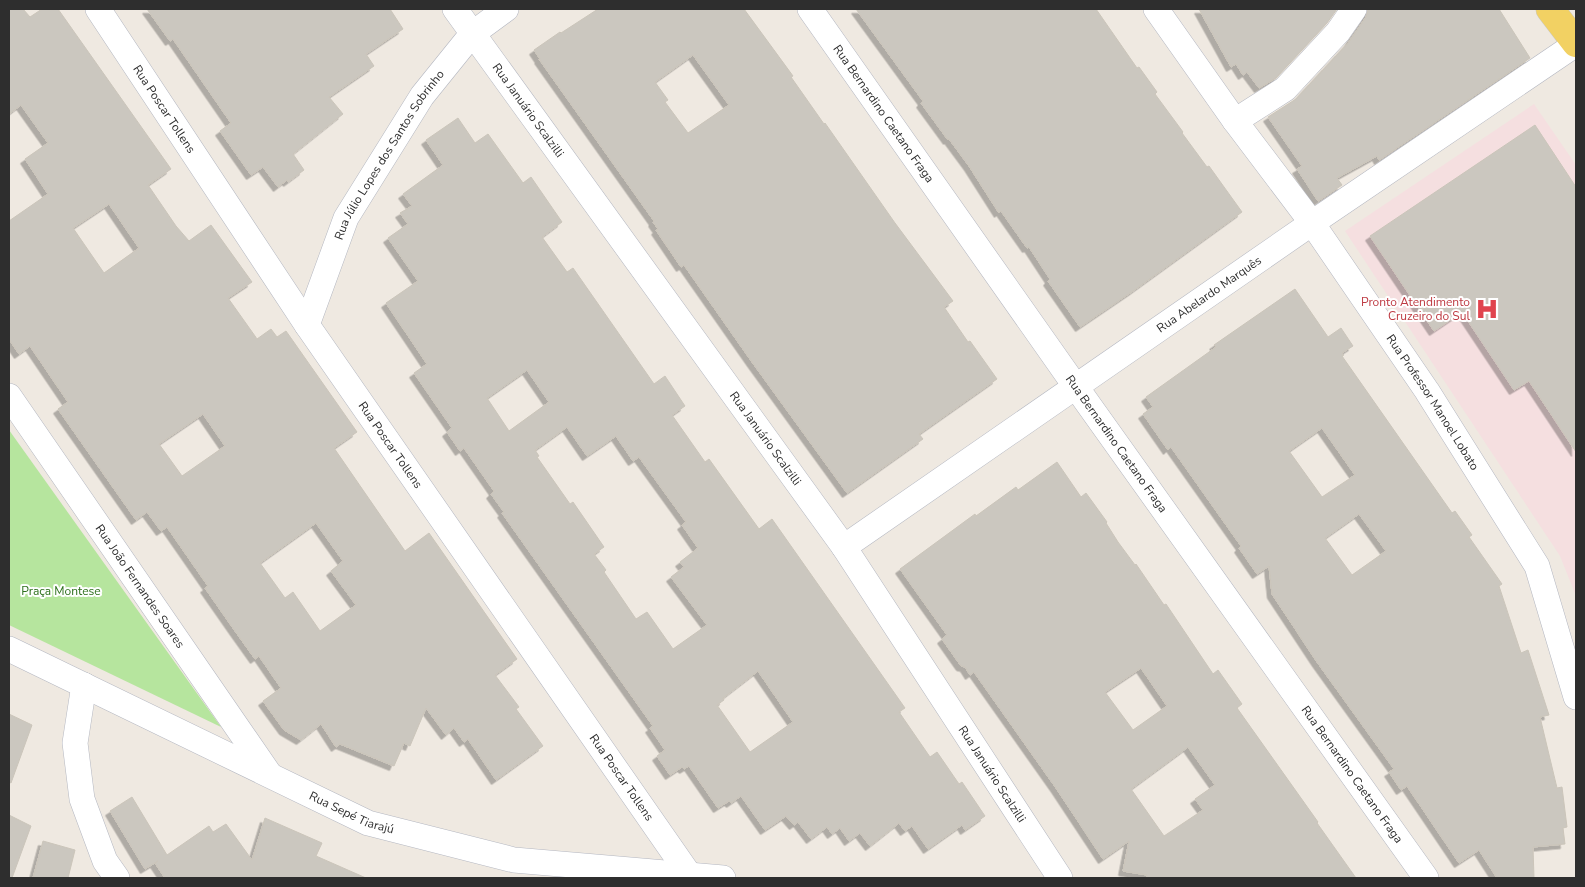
<svg xmlns="http://www.w3.org/2000/svg" width="1585" height="887" font-family="'Nunito Sans',sans-serif">
<defs>
<filter id="shadow"><feDropShadow dx="-4.5" dy="4.5" stdDeviation="0" flood-color="#0004"/></filter>
</defs>
<rect width="100%" height="100%" fill="#efe9e1"/>
<path fill="#f5dfe0" d="M1534,104L1576,165V596L1560,556L1345,231Z"/>
<path fill="#b6e59e" d="M9,430L221,727L9,625Z"/>
<g fill="#cbc7bf" stroke="#cbc5ba" fill-rule="evenodd" filter="url(#shadow)">
<path d="M9,9H23L30,17L42,9H58L171,169L148,185L176,226L189,241L211,225L252,282L228,298L255,336L257,339L271,329L277,337L286,331L357,432L334,448L405,551L429,533L517,659L495,675L519,707L516,709L543,746L496,780L468,739L464,742L454,728L446,735L426,708L410,746L404,743L394,766L340,744L336,747L321,724L301,740L284,730L263,701L281,688L259,656L255,659L235,631L205,588L208,586L167,527L161,531L147,512L136,520L58,409L68,402L30,346L19,354L9,339V221L48,194L25,159L48,143L21,105L9,114ZM109,204L139,248L104,273L73,228ZM203,414L225,446L182,476L159,444ZM316,523L343,561L331,571L356,605L320,631L293,592L285,598L260,563Z"/>
<path d="M147,9H390L403,29L366,54L374,66L329,97L343,114L293,154L304,170L288,182L287,180L278,187L263,167L251,175L220,131L231,123L173,39L170,41Z"/>
<path d="M598,9H744L793,76L791,77L824,124L825,123L895,223L953,301L944,307L968,342L970,341L997,379L919,434L923,439L847,493L752,362L684,265L681,267L656,230L658,229L653,222L654,221L539,59H540L534,50L560,32L561,33ZM693,55L729,105L688,133L665,102L668,100L655,82Z"/>
<path d="M856,9H1096L1137,68L1139,67L1157,92L1155,94L1183,132L1182,133L1207,167L1209,166L1242,212L1133,291L1080,327L1048,281L1050,279L1029,247L1027,248L1001,211L999,213L969,166L949,139L948,140L921,103L923,101Z"/>
<path d="M1199,9H1337L1327,23L1276,78L1259,88L1247,72L1243,75L1236,64L1231,67Z"/>
<path d="M1368,9H1499L1530,58L1379,160L1377,156L1337,178L1342,185L1318,201L1297,169L1302,166L1268,117L1296,99L1349,42L1366,17Z"/>
<path d="M458,118L475,143L488,134L523,183L531,177L562,222L542,237L567,272L573,268L654,384L665,376L685,406L672,415L705,462L709,459L759,529L772,519L905,708L899,712L930,757L937,752L959,784L962,782L985,816L965,830L962,825L928,849L912,826L905,831L899,823L870,846L860,833L849,841L840,828L832,834L827,827L811,839L798,822L794,825L786,816L765,830L741,796L731,803L729,801L718,808L689,766L684,769L682,767L670,775L657,756L665,750L650,728L653,726L502,513L504,512L491,494L494,491L464,448L460,451L447,432L452,428L414,373L427,364L386,303L418,281L388,238L408,224L400,213L412,206L403,194L443,165L426,140ZM527,370L549,402L509,431L487,398ZM567,427L587,456L616,436L633,461L639,457L686,522L682,525L698,548L680,562L684,567L671,577L707,625L673,649L647,612L636,619L604,572L606,570L594,554L604,547L573,502L570,504L537,457L539,456L535,450ZM758,671L793,722L750,752L717,705L724,700L723,698Z"/>
<path d="M1535,125L1576,187V452L1529,381L1514,390L1462,312L1434,331L1370,236Z"/>
<path d="M1295,289L1328,337L1341,328L1353,346L1342,353L1344,355L1342,356L1452,513L1455,511L1472,535L1469,537L1502,584L1499,586L1521,653L1528,650L1549,715L1540,717L1557,788L1562,787L1567,827L1563,828L1565,844L1533,847L1534,878H1497L1479,850L1459,863L1407,786L1401,790L1389,772L1394,769L1317,662L1272,594L1269,566L1257,574L1239,548L1241,546L1171,447L1168,450L1143,414L1153,407L1146,397L1216,347L1214,345ZM1322,428L1355,475L1322,497L1289,451ZM1359,514L1386,551L1352,575L1325,538Z"/>
<path d="M1057,462L1081,497L1086,493L1107,522L1106,523L1118,542L1135,565L1136,564L1164,605L1166,604L1213,674L1218,670L1242,704L1237,708L1318,822L1317,823L1356,878H1146L1147,875L1123,871L1129,841L1103,859L1056,788L974,672L970,675L965,667L961,666L942,639L947,635L900,569L975,514L976,516L1016,487L1018,490ZM1141,668L1167,706L1133,730L1105,692ZM1188,747L1215,785L1195,799L1203,810L1164,836L1131,789Z"/>
<path d="M9,714L32,725L11,783L9,782Z"/>
<path d="M132,797L167,855L209,826L213,832L226,824L252,860L265,818L322,843L316,856L366,878H165L155,863L158,861L145,869L110,811Z"/>
<path d="M9,815L31,826L12,878H9Z"/>
<path d="M43,841L75,850L68,878H33Z"/>
</g>
<g fill="none" stroke-linecap="round" stroke-linejoin="round">
<defs>
<g id="minor">
<path id="s1" d="M98,9L307,325L690,876"/>
<path id="s2" d="M455,9L844,547L1060,878"/>
<path id="s3" d="M810,9L1076,387L1426,878"/>
<path id="s4" d="M1156,9L1235,121L1312,223L1427,391L1537,566L1576,697"/>
<path d="M1235,121L1285,89L1338,32L1354,9"/>
<path id="s5" d="M307,325L346,218L422,96L472,34L506,9"/>
<path id="s6" d="M9,396L270,775"/>
<path id="s7" d="M844,547L1312,223L1576,44"/>
<path id="s8" d="M9,649L368,823L514,860L723,878"/>
<path d="M84,685L75,743L82,799L105,861L117,878"/>
</g>
<path id="major" d="M1550,9L1576,43"/>
</defs>
<use href="#minor" stroke="#b4b7c1" stroke-width="26"/>
<use href="#major" stroke="#c9c9c9" stroke-width="29"/>
<use href="#minor" stroke="#fff" stroke-width="25"/>
<use href="#major" stroke="#f2d163" stroke-width="28"/>
</g>
<defs>
<symbol id="hospital-bare" viewBox="-9 -9 18 18"><path d="M-5-5h3v3.5h4V-5h3V5h-3V1.5h-4V5h-3Z" fill="#e0444e" stroke="#fff" stroke-width="2.5" paint-order="stroke"/></symbol>
</defs>
<g fill-rule="evenodd">
<use href="#hospital-bare" x="1471" y="293" width="32" height="32"/>
</g>
<g text-anchor="middle" dominant-baseline="central" stroke-width="4" stroke-linejoin="round" paint-order="stroke">
<g font-size="12" fill="#2e2e2e" stroke="#fff">
<text stroke="none"><textPath href="#s1" startOffset="120">Rua Poscar Tollens</textPath></text>
<text stroke="none"><textPath href="#s2" startOffset="125">Rua Januário Scalzilli</textPath></text>
<text stroke="none"><textPath href="#s3" startOffset="128">Rua Bernardino Caetano Fraga</textPath></text>
<text stroke="none"><textPath href="#s5" startOffset="190">Rua Júlio Lopes dos Santos Sobrinho</textPath></text>
<text stroke="none"><textPath href="#s7" startOffset="444">Rua Abelardo Marquês</textPath></text>
<text stroke="none"><textPath href="#s4" startOffset="481">Rua Professor Manoel Lobato</textPath></text>
<text stroke="none"><textPath href="#s2" startOffset="530">Rua Januário Scalzilli</textPath></text>
<text stroke="none"><textPath href="#s3" startOffset="532">Rua Bernardino Caetano Fraga</textPath></text>
<text stroke="none"><textPath href="#s1" startOffset="525">Rua Poscar Tollens</textPath></text>
<text stroke="none"><textPath href="#s6" startOffset="231">Rua João Fernandes Soares</textPath></text>
<text stroke="none"><textPath href="#s2" startOffset="935">Rua Januário Scalzilli</textPath></text>
<text stroke="none"><textPath href="#s3" startOffset="938">Rua Bernardino Caetano Fraga</textPath></text>
<text stroke="none"><textPath href="#s1" startOffset="930">Rua Poscar Tollens</textPath></text>
<text stroke="none"><textPath href="#s8" startOffset="380">Rua Sepé Tiarajú</textPath></text>
</g>
<g font-size="12" fill="#be3a42" stroke="#fff" text-anchor="end">
<text x="1470" y="302">Pronto Atendimento<tspan x="1470" dy="14">Cruzeiro do Sul</tspan></text>
</g>
<g font-size="12" fill="#2c6e1b" stroke="#fff">
<text x="61" y="591">Praça Montese</text>
</g>
</g>
<rect width="1585" height="887" fill="none" stroke="#2e2e2e" stroke-width="20"/>
</svg>
